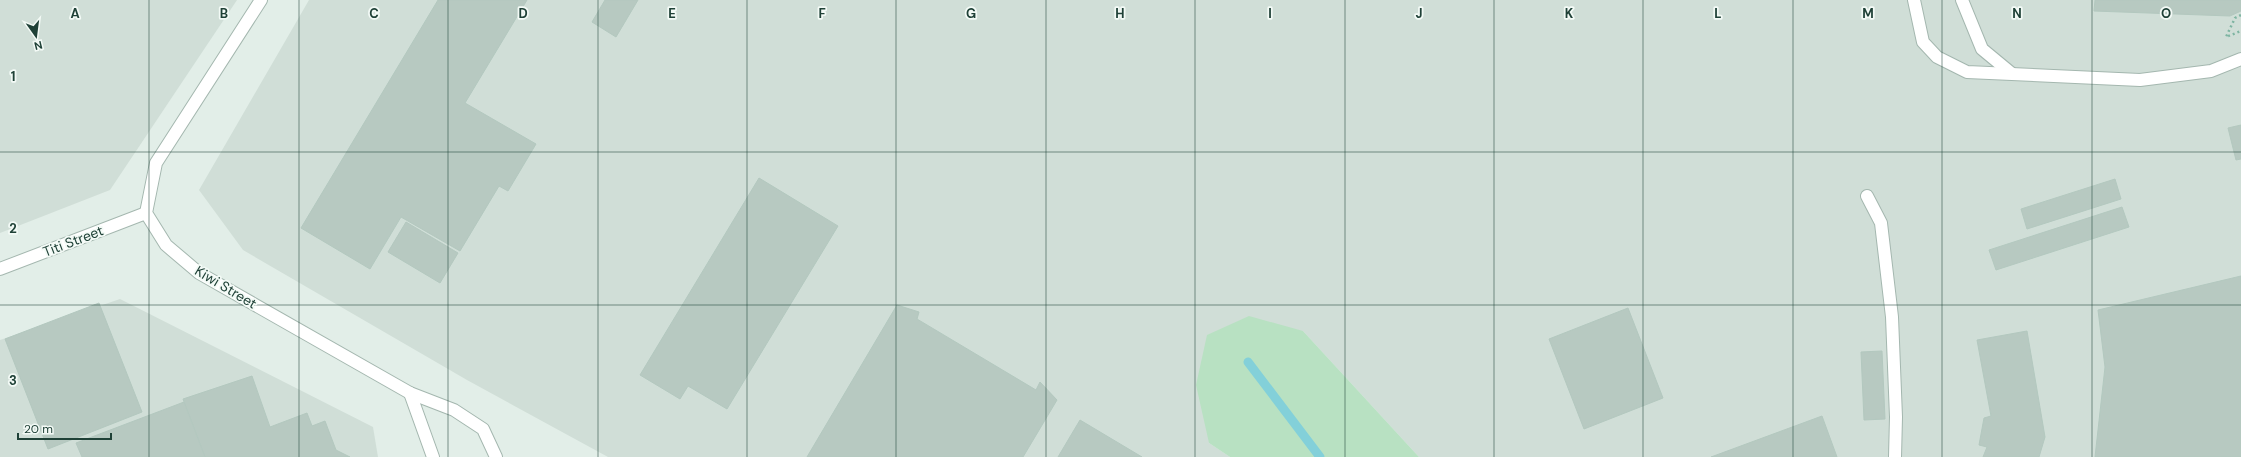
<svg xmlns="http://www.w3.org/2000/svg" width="2241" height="457" font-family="'DM Sans',sans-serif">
<rect width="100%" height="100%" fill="#e2eee8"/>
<g fill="#d0ded7">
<path d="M0,0H237L110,190L0,233Z"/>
<path d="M309,0H2241V457H1419L1303,331L1209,443L1230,457H608L467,380L243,250L199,190Z"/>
<path d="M120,299L373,427L378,457H0V340Z"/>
</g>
<path fill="#b8e1c2" d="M1249,316L1303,331L1419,457H1230L1209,443L1196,385L1207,335Z"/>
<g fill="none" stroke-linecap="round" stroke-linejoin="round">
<path stroke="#83d0d9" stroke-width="9" d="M1248,362L1320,457"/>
</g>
<g fill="#b7c9c1" stroke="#b3c8bf">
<path d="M438,0H527L465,103L536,144L508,191L499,186L460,251L401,217L370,269L301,228Z"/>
<path d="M605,0H638L616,37L592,22Z"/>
<path d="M2095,0H2241V11L2230,16L2094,11Z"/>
<path d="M2241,125V159L2236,160L2228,128Z"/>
<path d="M759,178L838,226L727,409L688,386L680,399L640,375Z"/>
<path d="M2115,179L2121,199L2027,229L2021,209Z"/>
<path d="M2122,207L2129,227L1996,270L1989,250Z"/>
<path d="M406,222L458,253L440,283L388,252Z"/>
<path d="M2241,276V457H2095L2105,367L2098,310Z"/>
<path d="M99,303L142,412L48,449L5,339Z"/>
<path d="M897,305L919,312L917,319L1036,390L1040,382L1057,400L1023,457H807Z"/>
<path d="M1628,308L1663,398L1584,429L1549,339Z"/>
<path d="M2027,331L2045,437L2039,457H1983L1987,447L1979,445L1984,418L1991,416L1977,340Z"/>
<path d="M1882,351L1885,419L1864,420L1861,352Z"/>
<path d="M252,376L270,427L307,413L312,426L325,421L336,450L350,457H205L183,399Z"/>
<path d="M184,402L205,457H82L76,443Z"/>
<path d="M1822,416L1837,457H1711Z"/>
<path d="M1080,420L1142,457H1058Z"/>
</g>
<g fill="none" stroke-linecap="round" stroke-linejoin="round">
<defs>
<g id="minor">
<path d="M261,0L156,163L146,213L166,245L199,273L410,393L454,410L483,429L496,457"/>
<path d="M1914,0L1923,42L1937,57L1967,72L2140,80L2211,71L2241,59"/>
<path d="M1962,0L1982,49L2011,73"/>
<path d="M1867,196L1881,223L1892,317L1896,417L1895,457"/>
<path d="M0,269L146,213"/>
<path d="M410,393L433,457"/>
</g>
</defs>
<use href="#minor" stroke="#a4b7af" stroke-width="14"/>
<path stroke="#7eb5a2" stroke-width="2.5" stroke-dasharray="2 3" stroke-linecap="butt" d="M2241,15L2235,18L2226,37L2241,31"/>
<use href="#minor" stroke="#fff" stroke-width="12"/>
</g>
<path fill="none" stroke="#1f4137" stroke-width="1" stroke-opacity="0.55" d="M149,0V457M299,0V457M448,0V457M598,0V457M747,0V457M896,0V457M1046,0V457M1195,0V457M1345,0V457M1494,0V457M1643,0V457M1793,0V457M1942,0V457M2092,0V457M0,152H2241M0,305H2241"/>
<g text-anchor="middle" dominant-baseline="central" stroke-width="3.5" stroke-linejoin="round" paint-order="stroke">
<g font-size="14" fill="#1f4137" stroke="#f3faf6">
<text transform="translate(73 241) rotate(-21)">Titi Street</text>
<text transform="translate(226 287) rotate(31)">Kiwi Street</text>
</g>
</g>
<g font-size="13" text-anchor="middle" font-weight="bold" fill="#1f4137" stroke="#f3faf6" stroke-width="3.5" stroke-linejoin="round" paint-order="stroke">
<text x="75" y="18">A</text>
<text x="224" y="18">B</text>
<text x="374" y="18">C</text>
<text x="523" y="18">D</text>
<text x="672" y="18">E</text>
<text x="822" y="18">F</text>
<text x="971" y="18">G</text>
<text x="1120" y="18">H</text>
<text x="1270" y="18">I</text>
<text x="1419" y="18">J</text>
<text x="1569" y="18">K</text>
<text x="1718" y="18">L</text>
<text x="1868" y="18">M</text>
<text x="2017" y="18">N</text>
<text x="2166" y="18">O</text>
<text x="13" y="81">1</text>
<text x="13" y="233">2</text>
<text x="13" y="385">3</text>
</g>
<g transform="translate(36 36) rotate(166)" stroke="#f3faf6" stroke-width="3" paint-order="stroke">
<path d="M0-3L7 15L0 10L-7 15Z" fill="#1f4137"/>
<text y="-6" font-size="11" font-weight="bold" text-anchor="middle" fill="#1f4137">N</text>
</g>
<path d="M18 433v6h93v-6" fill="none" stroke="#1f4137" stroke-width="2"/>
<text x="24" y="433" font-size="12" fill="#1f4137" stroke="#f3faf6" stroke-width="3" paint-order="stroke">20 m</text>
</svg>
